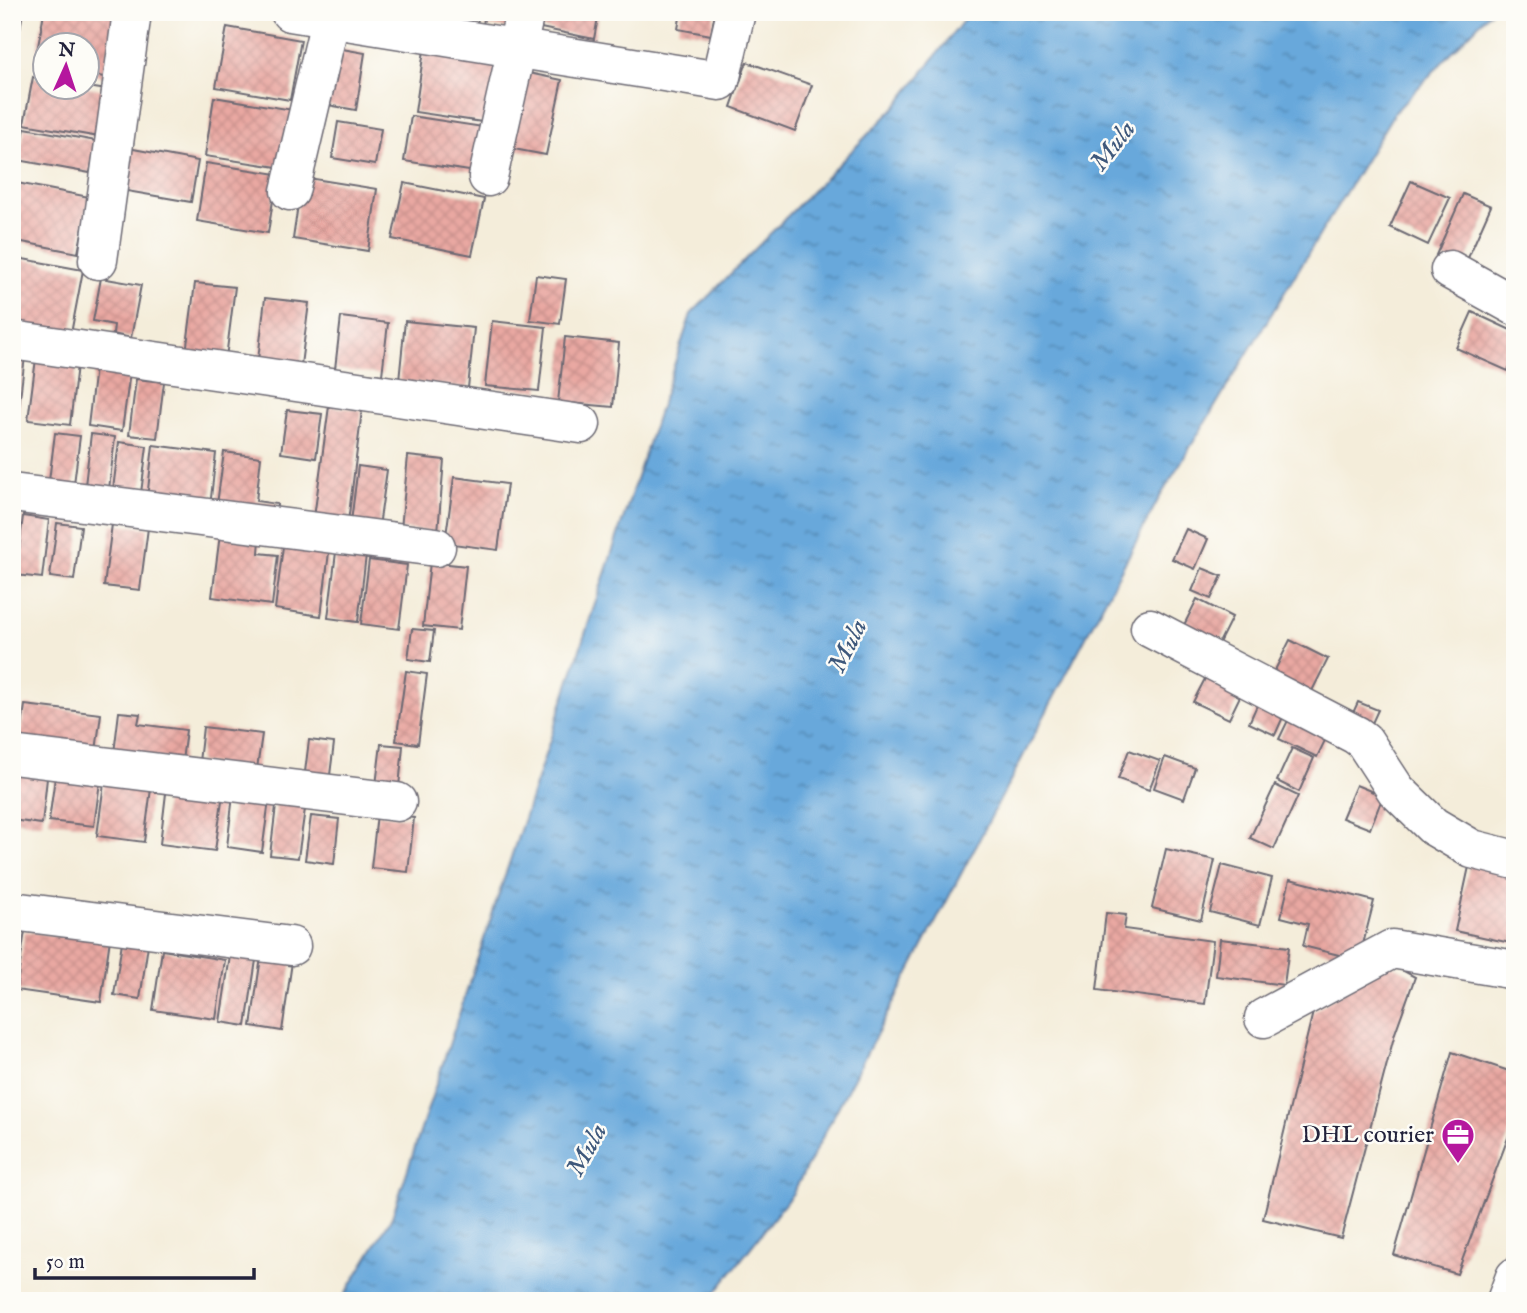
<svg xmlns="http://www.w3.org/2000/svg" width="1527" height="1313" font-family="'IM FELL English',serif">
<defs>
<pattern id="water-ripples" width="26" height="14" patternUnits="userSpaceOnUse" patternTransform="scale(1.75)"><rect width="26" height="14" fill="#67a8db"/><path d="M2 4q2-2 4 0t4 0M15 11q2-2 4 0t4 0" fill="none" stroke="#5488b3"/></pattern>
<pattern id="building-cross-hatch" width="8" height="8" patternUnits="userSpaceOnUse" patternTransform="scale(1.75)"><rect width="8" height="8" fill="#e9a8a2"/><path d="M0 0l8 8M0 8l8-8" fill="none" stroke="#c8908c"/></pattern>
</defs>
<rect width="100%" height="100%" fill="#fdfcf7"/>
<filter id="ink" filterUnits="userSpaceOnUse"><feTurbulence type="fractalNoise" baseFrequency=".0143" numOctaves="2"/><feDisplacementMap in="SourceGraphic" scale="14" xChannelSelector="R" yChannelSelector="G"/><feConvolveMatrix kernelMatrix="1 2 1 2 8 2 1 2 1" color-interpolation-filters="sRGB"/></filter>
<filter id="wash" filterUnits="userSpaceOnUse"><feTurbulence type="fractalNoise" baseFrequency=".00686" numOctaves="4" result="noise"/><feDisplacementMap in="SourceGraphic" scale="28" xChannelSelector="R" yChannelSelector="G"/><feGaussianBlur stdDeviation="1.57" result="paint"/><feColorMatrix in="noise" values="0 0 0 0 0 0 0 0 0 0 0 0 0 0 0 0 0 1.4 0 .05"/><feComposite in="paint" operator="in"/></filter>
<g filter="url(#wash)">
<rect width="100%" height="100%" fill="#f4edda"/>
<path fill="url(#water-ripples)" stroke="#44658b" stroke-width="2" d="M970,12H1490L1394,113L1158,500L793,1193L709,1301H341L392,1217L691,314L898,104Z"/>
<g id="blocks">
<g fill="url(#building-cross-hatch)">
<path d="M12,12H23L17,46L12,45Z"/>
<path d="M44,12L116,13L104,77L88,74V46H46V66L35,64Z"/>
<path d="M436,12H479L477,24L435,18Z"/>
<path d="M485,12H509L507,28L483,25Z"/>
<path d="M539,12H599L594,39L536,27Z"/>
<path d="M681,12H715L711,35L678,29Z"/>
<path d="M227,27L301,40L290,100L216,87Z"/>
<path d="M331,47L365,53L356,110L322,104Z"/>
<path d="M424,50L498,61L489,123L415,112Z"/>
<path d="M747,62L812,85L795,131L731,107Z"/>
<path d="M519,71L562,80L546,155L503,147Z"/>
<path d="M33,77L46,79V88L88,87L113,91L105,138L24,124Z"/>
<path d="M214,97L293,110L284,168L205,156Z"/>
<path d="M411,116L483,127L476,172L404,161Z"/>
<path d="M338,122L381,129L375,165L332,158Z"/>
<path d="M25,128L96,141L90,173L18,160Z"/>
<path d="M128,148L198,161L191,202L121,190Z"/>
<path d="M206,163L277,174L268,233L197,221Z"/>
<path d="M302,177L377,189L368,251L293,239Z"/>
<path d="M1411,181L1450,198L1428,245L1390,227Z"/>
<path d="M12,182L89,197L78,253L12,240Z"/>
<path d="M404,183L484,199L472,255L392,239Z"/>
<path d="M1463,194L1491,206L1464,267L1436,255Z"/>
<path d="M12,257L83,270L70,339L12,329Z"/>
<path d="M536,275L566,279L560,324L530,320Z"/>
<path d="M101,278L141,285L131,338L113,334L114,325L93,321Z"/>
<path d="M195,283L235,287L226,358L186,353Z"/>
<path d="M265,298L309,303L301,365L258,360Z"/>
<path d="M1472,312L1515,332V356L1508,371L1456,348Z"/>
<path d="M341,317L388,323L382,375L335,369Z"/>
<path d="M405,321L474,328L468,388L399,381Z"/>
<path d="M492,321L546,327L539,391L485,386Z"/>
<path d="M565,337L619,343L613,407L558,402Z"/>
<path d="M37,351L78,356L70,425L28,420Z"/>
<path d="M12,355L25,356L18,415L12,414Z"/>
<path d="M95,368L130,372L122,431L88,426Z"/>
<path d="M136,379L164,382L157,438L129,435Z"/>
<path d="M329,406L362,410L347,530L313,525Z"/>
<path d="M287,410L322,414L316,458L281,453Z"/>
<path d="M55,433L80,436L73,492L48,489Z"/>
<path d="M91,434L115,437L108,498L84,494Z"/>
<path d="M119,442L147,446L140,501L112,497Z"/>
<path d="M153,445L216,453L210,507L147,499Z"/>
<path d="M224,452L261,457L256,501L277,504L276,519L216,512Z"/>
<path d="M408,456L444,460L438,532L401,529Z"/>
<path d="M358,466L387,470L378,534L350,530Z"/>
<path d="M454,477L507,484L498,550L445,543Z"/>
<path d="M23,516L49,520L42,578L16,575Z"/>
<path d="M57,523L81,526L74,580L50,577Z"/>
<path d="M112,524L148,528L140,590L104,586Z"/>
<path d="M1186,529L1208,539L1195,569L1172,559Z"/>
<path d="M220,534L260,539L259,553L278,555L272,605L212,597Z"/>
<path d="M283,546L329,552L321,616L275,609Z"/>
<path d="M336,552L366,555L358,622L328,618Z"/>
<path d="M369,560L407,565L399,629L361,624Z"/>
<path d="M430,562L466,566L459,630L423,626Z"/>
<path d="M1202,568L1222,576L1211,599L1192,591Z"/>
<path d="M1197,599L1232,617L1219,643L1184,625Z"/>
<path d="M412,629L434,631L430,662L408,659Z"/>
<path d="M1290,640L1328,659L1308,699L1270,680Z"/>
<path d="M406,671L427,674L418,744L396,741Z"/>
<path d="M1209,671L1244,688L1229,719L1193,702Z"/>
<path d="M1261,696L1287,708L1275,735L1249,723Z"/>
<path d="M1358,702L1378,710L1367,734L1347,726Z"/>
<path d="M25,705L101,714L96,751L20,741Z"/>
<path d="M1293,710L1331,728L1317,757L1279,739Z"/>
<path d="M119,712L140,714L138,724L186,730L182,761L114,753Z"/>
<path d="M203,727L262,734L257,769L199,762Z"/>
<path d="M309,740L334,743L329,783L304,780Z"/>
<path d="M381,744L403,746L399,787L376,785Z"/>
<path d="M1292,748L1314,758L1299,792L1277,781Z"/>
<path d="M1129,750L1160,761L1149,790L1118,779Z"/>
<path d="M1165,757L1195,768L1184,799L1154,788Z"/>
<path d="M12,773L47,778L42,824L12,820Z"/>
<path d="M105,775L152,781L144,842L97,836Z"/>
<path d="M55,777L100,782L94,826L49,821Z"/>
<path d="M167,785L223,793L215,851L160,844Z"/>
<path d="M1275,785L1298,796L1274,849L1250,838Z"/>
<path d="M1356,785L1383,796L1370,829L1342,818Z"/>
<path d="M233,795L269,800L262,852L227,847Z"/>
<path d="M277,798L306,802L298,858L270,855Z"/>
<path d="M377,814L414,818L408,872L371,868Z"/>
<path d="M311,816L339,819L334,864L305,860Z"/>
<path d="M1166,849L1215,860L1201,920L1152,908Z"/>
<path d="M1470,862L1515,872V944L1455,931Z"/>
<path d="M1222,865L1272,878L1260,925L1210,912Z"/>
<path d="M1290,879L1374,901L1359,960L1303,946L1308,924L1281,917Z"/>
<path d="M1106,913L1126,915L1124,929L1213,941L1205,1004L1097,990Z"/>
<path d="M25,931L65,937L66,933L110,939L101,1002L16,990Z"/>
<path d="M1220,939L1289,947L1284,985L1216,976Z"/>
<path d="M122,942L148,945L140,999L114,995Z"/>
<path d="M162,950L225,960L216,1019L153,1010Z"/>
<path d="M230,956L256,960L246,1026L220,1022Z"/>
<path d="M261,957L292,962L282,1031L251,1026Z"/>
<path d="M1387,962L1415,977L1395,1033L1341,1238L1263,1219L1313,1012Z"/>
<path d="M1452,1052L1515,1073V1119L1457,1274L1394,1255Z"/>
</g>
</g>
</g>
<g filter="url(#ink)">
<use href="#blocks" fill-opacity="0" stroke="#6c6973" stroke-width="2"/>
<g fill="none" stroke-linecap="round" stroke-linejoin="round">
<defs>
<g id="minor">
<path d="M290,12L720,81L736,12"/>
<path d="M488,177L525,12"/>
<path d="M290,191L332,12"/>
<path d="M98,260L132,12"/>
<path d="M1450,270L1515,306"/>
<path d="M12,340L581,424"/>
<path d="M12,493L436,547"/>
<path d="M1150,628L1356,735L1364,741L1396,790L1433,826L1472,849L1515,860"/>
<path d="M12,755L397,802"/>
<path d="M12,911L291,946"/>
<path d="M1264,1018L1392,949L1515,970"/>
</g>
<path id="major" d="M1506,1301L1515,1277"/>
</defs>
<use href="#minor" stroke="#6c6973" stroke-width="41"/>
<use href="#major" stroke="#6c6973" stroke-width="41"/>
<use href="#minor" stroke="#fff" stroke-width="38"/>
<use href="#major" stroke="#fff" stroke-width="38"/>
</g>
</g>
<defs>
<symbol id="office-pin" viewBox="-11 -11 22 30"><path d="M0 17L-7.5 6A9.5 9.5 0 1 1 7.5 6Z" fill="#b5179e" stroke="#fdfcf7"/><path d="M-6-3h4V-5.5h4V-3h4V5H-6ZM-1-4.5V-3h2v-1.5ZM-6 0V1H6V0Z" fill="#fff"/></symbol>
</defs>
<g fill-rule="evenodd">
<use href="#office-pin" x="1439" y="1116" width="38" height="52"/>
</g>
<g text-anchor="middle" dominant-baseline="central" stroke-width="5" stroke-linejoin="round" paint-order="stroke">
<g font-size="24" fill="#22223b" stroke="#fdfcf7" text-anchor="end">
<text x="1434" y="1135">DHL courier</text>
</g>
<g font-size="26" font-style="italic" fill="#3e587b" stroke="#fdfcf7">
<text transform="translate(1113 146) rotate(-52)">Mula</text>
<text transform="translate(848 646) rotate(-63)">Mula</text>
<text transform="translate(587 1150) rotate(-61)">Mula</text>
</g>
</g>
<rect width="1527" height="1313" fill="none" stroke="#fdfcf7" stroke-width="42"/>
<g transform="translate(66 66) rotate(3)"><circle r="33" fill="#fdfcf7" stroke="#a5a5ac" stroke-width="2"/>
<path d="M0-5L12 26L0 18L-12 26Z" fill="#b5179e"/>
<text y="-10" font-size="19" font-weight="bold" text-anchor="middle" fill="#22223b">N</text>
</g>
<path d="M35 1268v10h219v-10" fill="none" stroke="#22223b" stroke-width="3.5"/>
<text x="46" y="1268" font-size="21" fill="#22223b" stroke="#fdfcf7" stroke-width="5" paint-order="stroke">50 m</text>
</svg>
